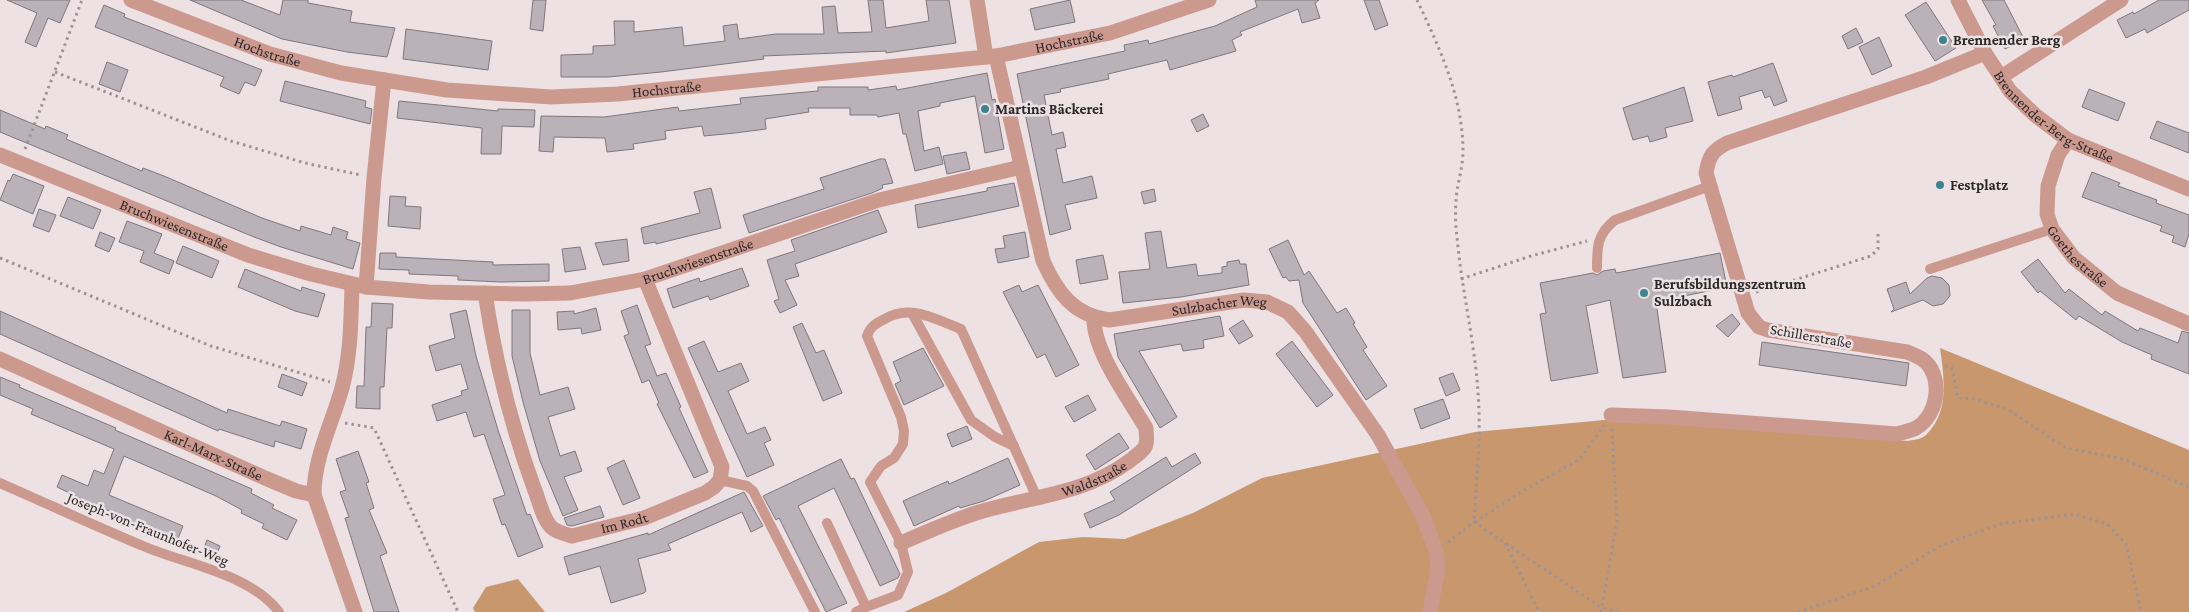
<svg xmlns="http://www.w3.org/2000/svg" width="2189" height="612" font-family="'Crimson Pro',serif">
<rect width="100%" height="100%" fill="#ede1e4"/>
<g fill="#c9976e">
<path d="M1940,348L2189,450V612H904L946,593L1039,542L1083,537L1125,539L1193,513L1262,478L1475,432L1615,419L1908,441C1913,440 1922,439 1926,435C1950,412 1944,377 1940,348Z"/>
<path d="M518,579L545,612H475L473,608L486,587Z"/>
</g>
<g fill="#bab2b8" stroke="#7f777e">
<path d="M7,0H70L60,23L48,18L36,47L25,42L37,13Z"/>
<path d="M190,0H241L280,15L283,0H308V3L352,11L350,22L395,28L387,57L347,52L282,39Z"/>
<path d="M533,0H546L543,31L530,29Z"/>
<path d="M868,0H883L886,28L929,21L926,0H949L956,43L886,53V51L763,56L764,59L661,72L608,77H561V55L593,54V46L615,45L614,21H634V32L682,27L684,46L725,41L723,26L737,24L739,39L776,34H824L822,7L835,6L838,33L872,32Z"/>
<path d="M1070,0L1075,22L1035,30L1030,9Z"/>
<path d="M1255,0H1319L1315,3L1320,18L1302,23L1298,9L1240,32L1242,35L1232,40L1236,51L1170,70L1167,60L1108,74L1109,79L1060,89L1061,92L1044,95L1052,135L1063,132L1066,147L1056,149L1063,183L1092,176L1097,198L1065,205L1071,229L1050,235L1017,74L1125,51L1124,45L1148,40L1149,44L1215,26L1257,7Z"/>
<path d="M1364,0H1379L1388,25L1375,30Z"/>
<path d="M1982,0H2004L2024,39L2005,49L1993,26L1996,25Z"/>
<path d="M2159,0H2189V10L2147,33L2145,29L2126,38L2117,20L2133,12L2134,14Z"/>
<path d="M1926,2L1956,48L1935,61L1905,15Z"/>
<path d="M104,5L125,14L124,17L262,70L255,86L245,82L239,94L220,86L224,77L95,27Z"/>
<path d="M1856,28L1863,42L1848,49L1842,36Z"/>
<path d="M406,29L492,41L488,70L403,59Z"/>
<path d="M1879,37L1892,66L1872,75L1859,47Z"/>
<path d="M107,62L128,70L120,92L99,84Z"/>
<path d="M1773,63L1787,101L1774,106L1770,96L1765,98L1762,90L1739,97L1742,109L1718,116L1708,82L1732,75L1733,77Z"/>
<path d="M987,73L992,100L995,99L1004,149L985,153L975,96L940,103V106L918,111L924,151L939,147L943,164L915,171L906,134H903L899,113L878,117L877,115H850V108H808L809,112L765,119L766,129L735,133L704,136L702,126L665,131L666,139L633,144L634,149L607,152L605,138L554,137L553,152L539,151L541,116L604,117L678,107L679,111L741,104L740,98L818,91V87H868V90L896,86L897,90Z"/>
<path d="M285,81L366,101L365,107L372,109L370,124L280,101Z"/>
<path d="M1684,87L1693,121L1665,128L1667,137L1650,142L1648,136L1633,140L1623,108Z"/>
<path d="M2089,89L2125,103L2118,121L2082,107Z"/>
<path d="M399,101L498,111V109L535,110L534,127L502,126L501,154H481L482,128L397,118Z"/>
<path d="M0,110L45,129L46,126L68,135L66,139L142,171L143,168L164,176L262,218L300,231L301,226L331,235L333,227L348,232L346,239L360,243L353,269L281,247L254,237L0,132Z"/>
<path d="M1203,114L1209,126L1197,132L1191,120Z"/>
<path d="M2157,121L2189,133V153L2150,138Z"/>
<path d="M966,152L970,169L947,174L943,156Z"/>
<path d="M880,159H885L893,183L882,185L883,188L872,193L749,233L743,215L824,189L820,178Z"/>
<path d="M2092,172L2120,183L2118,186L2157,200L2156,203L2189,215V234L2185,247L2172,242L2174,236L2160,231L2162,226L2082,197Z"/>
<path d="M13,174L44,186L33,214L0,200L8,180L10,181Z"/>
<path d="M1014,183L1019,206L918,228L915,205L987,191V188Z"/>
<path d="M711,188L721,228L656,244V242L644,244L641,228L700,213L694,192Z"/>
<path d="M1154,189L1156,201L1144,204L1141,192Z"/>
<path d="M390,196L406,197L405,206L421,207L420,229L388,226Z"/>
<path d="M68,197L101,210L93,229L60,216Z"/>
<path d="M39,209L56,215L49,232L33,226Z"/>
<path d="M878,210L887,232L795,264L799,276L785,280L797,305L780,313L774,301L779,299L767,260L795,251L791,240Z"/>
<path d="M127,221L162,234L154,253L174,261L169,274L140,262L144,251L119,242Z"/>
<path d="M1161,231L1167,268L1196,264L1198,276L1222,273V267L1227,266V262L1239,260L1240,264H1246L1249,285L1181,297L1123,303L1119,272L1150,269L1145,233Z"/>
<path d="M100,232L115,238L109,252L95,246Z"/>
<path d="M1025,232L1029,257L998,263L995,249L1005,248L1003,236Z"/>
<path d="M627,239L629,261L603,265L595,243Z"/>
<path d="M1288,240L1304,275L1309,271L1337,313L1346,308L1355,323L1353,324L1367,347L1363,350L1387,386L1366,400L1303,303L1299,280L1289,281L1286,277L1283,278L1269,249Z"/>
<path d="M183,246L219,261L212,278L176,263Z"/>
<path d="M580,247L586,269L565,272L562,249Z"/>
<path d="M380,253H396V257L493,262V265L549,264V281L501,282L458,280V276L409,274V270L379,269Z"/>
<path d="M1720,253L1727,287L1656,302L1666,372L1623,378L1610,300L1586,306L1598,373L1551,381L1540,314L1546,313L1540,283L1593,273L1597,275L1603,271L1615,269L1616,273Z"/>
<path d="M1103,255L1108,279L1080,284L1076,260Z"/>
<path d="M2038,259L2065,293L2069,289L2102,315L2105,311L2138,331L2140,328L2178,343L2182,331L2189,333V374L2151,359L2152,355L2122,342L2079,316L2076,320L2040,291L2038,293L2021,272Z"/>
<path d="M742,268L749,286L710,300L708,296L673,308L667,289L699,278L700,282Z"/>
<path d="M245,269L301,291L302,287L325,294L318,317L295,311L238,287Z"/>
<path d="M1932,276L1942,278L1949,285L1950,296L1943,304L1933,306L1923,300L1891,312L1894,309L1887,289L1906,282L1910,294L1927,278Z"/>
<path d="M1019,285L1022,292L1038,285L1079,365L1056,377L1045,354L1037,358L1003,292Z"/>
<path d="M372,303L393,304L392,328H387L384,387H380V409L356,408L357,386H364L366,327H371Z"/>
<path d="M637,305L651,344L645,346L657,376L666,373L681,407L679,408L708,472L694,478L657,404L659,403L649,380L642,383L624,336L629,334L621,311Z"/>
<path d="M596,308L601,330L582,334L581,328L558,330L557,312L574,311V314Z"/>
<path d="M466,310L476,356L498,430L527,515L530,514L543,547L518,557L505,524L502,525L493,499L505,495L484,434L474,437L466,412L437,421L432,405L462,395L461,391L468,389L461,364L436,371L429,346L455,338L450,314Z"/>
<path d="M512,310H530V353L540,395L568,387L575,409L548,417L560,456L575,451L582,471L564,477L578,510L563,516L540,461L523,402L512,356Z"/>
<path d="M0,311L227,413L228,409L280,426L282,421L307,429L301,449L275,441L274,447L219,429L218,431L0,334Z"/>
<path d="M1732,314L1740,324L1728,337L1716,326Z"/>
<path d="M1220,316L1224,336L1203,340L1204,348L1183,351L1181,344L1139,351L1177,417L1160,428L1118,357L1114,334Z"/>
<path d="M1243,320L1253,336L1239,344L1229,329Z"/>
<path d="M802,323L816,353L824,350L842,393L823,401L793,327Z"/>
<path d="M704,341L718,372L741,363L749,381L728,391L747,434L765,427L771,440L764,443L774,465L747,477L688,348Z"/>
<path d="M1292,341L1333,395L1317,407L1276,354Z"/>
<path d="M1762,342L1909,363L1906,386L1759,365Z"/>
<path d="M923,348L944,386L904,405L895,384L901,381L893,362Z"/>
<path d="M1453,373L1460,390L1446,396L1439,378Z"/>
<path d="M282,374L307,383L302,396L278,387Z"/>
<path d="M0,377L20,385L19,387L116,428L115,430L252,489L251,493L274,505L272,508L297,520L287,540L262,528L264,524L241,513L242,510L216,496L124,456L109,495L183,526L177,541L115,518L117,514L82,500V499L57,487L62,475L88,486L94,470L104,474L114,449L31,414L33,409L0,395Z"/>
<path d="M1088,395L1096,410L1074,422L1065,407Z"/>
<path d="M1443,399L1450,418L1421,429L1414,409Z"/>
<path d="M967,426L972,439L952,447L947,434Z"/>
<path d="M1119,433L1129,448L1095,470L1086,455Z"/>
<path d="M358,451L369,482L366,483L374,508L369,510L387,553L380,556L399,612H374L345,518L349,517L340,492L346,490L336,459Z"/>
<path d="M1195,453L1201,463L1119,515L1090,528L1084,514L1115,500L1110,492L1166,457L1172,467Z"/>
<path d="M1008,458L1020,485L984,501L960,508L959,506L914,526L903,501L948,481L949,484Z"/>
<path d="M841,459L851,479L854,478L900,574L898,578L880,586L834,488L798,506L847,603L826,612L779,518L776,520L763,496Z"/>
<path d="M624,460L640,498L623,505L607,468Z"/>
<path d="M744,492L763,526L751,532L742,512L668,544L671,550L638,559L646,591L644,593L611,603L600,566L569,575L564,557L648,533V535Z"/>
<path d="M600,506L604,517L572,526L567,525L564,518Z"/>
<path d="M207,540L220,546L215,559L202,553Z"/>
</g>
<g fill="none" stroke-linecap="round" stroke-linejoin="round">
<g stroke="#9c9395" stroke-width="3" stroke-dasharray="2.5 4" stroke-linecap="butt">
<path d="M1417,0C1439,47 1463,97 1463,151C1463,165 1459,178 1457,191C1455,206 1455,222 1457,237C1462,295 1478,354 1479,413C1480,449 1476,486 1474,522"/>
<path d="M55,72L231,141L305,163L361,175"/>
<path d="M25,149L82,0"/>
<path d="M0,258L211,346L330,382"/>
<path d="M1461,279L1531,256L1587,241"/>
<path d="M1756,292L1871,256L1878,249V232"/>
<path d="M1945,366L1952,368L1958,398L1974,399L2007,409L2066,448L2123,459L2189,487"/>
<path d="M345,423L374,428L458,612"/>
<path d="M1475,522L1521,492L1580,459L1604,425"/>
<path d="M1448,542L1474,522L1602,608L1619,612"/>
<path d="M1505,543L1539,612"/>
<path d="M1601,612L1617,522L1612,429"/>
<path d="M1798,612L1875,586L1940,546L2001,524L2074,514L2107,524L2126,544L2141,610L2143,612"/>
</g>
<g stroke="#cc998f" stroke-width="10">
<path d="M1597,268C1597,247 1597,234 1615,220L1710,186"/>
<path d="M1930,269L2052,229"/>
<path d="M912,313L971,420L995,437L1014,446"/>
<path d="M720,480L747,486L753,491L815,612"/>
<path d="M0,483C48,504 95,526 143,546C185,564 251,574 279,612"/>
<path d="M827,523L866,607L898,595L908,572L901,543L870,482L881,466L894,458L903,444L904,431L901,417L867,336C870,327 875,324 883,320C910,303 934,319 961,329L1037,498"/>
<path d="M856,612L866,607"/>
</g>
<g stroke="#cc998f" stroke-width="15">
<path id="s1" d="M131,0L270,54L341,73L447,90L551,97L618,94L996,56L1110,33L1209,0"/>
<path d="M977,0L986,57"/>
<path id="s2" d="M1958,0L1985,53L2010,91L2035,115L2068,140L2189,189"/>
<path id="s3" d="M996,56L1043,261C1057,292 1073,315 1109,320L1244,300L1267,302L1288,312L1305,331L1378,435L1423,516L1436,551L1438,568L1430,612"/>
<path d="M2001,77L2121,0"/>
<path id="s4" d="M2068,140L2058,155L2048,186L2047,214L2052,229L2074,258L2117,293L2189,324"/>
<path id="s5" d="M0,155L248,255L311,274L366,287L429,292L525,294L570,293L645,279L879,200L1021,167"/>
<path d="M352,285C351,319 351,354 342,388C332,424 314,457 314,495L355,612"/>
<path d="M366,287L374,178L384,80"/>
<path id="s6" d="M485,293C495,360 511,425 534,488C539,500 542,517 551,527C556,532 565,534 572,536L644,518L705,493L714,487L720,480L722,467L645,279"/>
<path id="s7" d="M0,359L265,478L296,491L314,495"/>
<path d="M1611,415L1669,417L1897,434C1903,432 1911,431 1916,428C1939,415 1944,374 1922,359C1917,356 1912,354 1907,352L1768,330L1759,327L1748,313L1706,173C1709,156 1712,151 1727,143L1926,77L1985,53"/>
<path id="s8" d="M901,543C926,532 951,521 976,513C1027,497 1083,495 1128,462C1133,458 1141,453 1145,447C1148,441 1146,434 1146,428C1129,399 1093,351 1094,318"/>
</g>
</g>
<g fill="#3e8490" stroke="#ede1e4" stroke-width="2">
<circle cx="1943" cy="40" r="5"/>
<circle cx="985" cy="109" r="5"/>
<circle cx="1940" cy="185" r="5"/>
<circle cx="1644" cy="293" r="5"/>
</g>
<g text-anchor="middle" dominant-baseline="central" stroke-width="5" stroke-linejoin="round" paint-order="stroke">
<g font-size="15" font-weight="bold" fill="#2c2728" stroke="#ede1e4" text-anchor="start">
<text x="1953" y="40">Brennender Berg</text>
<text x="995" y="109">Martins Bäckerei</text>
<text x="1950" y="185">Festplatz</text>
<text x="1654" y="284">Berufsbildungszentrum<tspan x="1654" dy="17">Sulzbach</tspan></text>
</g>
<g font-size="15" fill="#2c2728" stroke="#ede1e4">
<text stroke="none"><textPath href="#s1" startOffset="956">Hochstraße</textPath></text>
<text stroke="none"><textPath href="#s1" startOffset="146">Hochstraße</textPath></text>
<text stroke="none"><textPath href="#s1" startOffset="550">Hochstraße</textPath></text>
<text stroke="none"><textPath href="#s2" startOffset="156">Brennender-Berg-Straße</textPath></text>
<text stroke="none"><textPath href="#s5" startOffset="188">Bruchwiesenstraße</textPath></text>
<text stroke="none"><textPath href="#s4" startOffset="132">Goethestraße</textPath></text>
<text stroke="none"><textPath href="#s5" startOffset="726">Bruchwiesenstraße</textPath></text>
<text stroke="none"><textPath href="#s3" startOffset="415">Sulzbacher Weg</textPath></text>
<text transform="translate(1811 336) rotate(10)">Schillerstraße</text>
<text stroke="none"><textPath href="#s7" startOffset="234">Karl-Marx-Straße</textPath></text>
<text stroke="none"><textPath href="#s8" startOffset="204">Waldstraße</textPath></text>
<text stroke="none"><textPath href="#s6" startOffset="321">Im Rodt</textPath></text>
<text transform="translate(148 529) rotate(22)">Joseph-von-Fraunhofer-Weg</text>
</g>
</g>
</svg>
